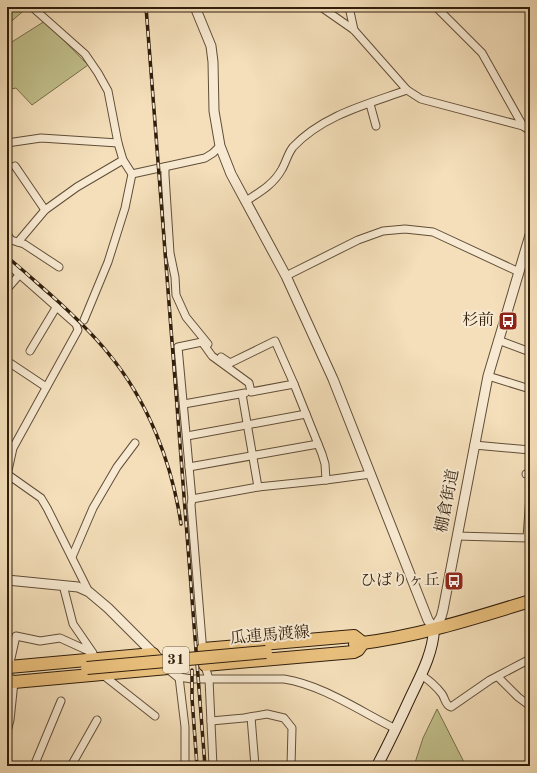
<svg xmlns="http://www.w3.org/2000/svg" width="537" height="773" font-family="'Old Standard TT','Noto Serif JP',serif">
<rect width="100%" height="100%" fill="#f4dfba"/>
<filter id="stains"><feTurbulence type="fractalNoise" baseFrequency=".005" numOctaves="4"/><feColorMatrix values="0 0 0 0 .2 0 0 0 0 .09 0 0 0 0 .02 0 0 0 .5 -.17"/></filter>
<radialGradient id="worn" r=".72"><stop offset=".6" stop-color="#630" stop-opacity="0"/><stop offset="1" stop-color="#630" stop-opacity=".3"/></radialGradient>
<g fill="#c1c08c" stroke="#786f4c">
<path d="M7,7H28L7,25Z"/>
<path d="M45,21L88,65L32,105L16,88L7,90V45Z"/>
<path d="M437,709L466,766H414L423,738Z"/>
</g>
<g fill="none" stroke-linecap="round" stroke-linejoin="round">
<defs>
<g id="minor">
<path d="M32,7L85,54L98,73L108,91L118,143L123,160L132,174L125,208L108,262L84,320"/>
<path d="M321,7L354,30L407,90L421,99L523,126L530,131"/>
<path d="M349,7L354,30"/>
<path d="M436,7L482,53L523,126"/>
<path d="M370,104L376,126"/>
<path d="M7,143L41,138L118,143"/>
<path d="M15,166L45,210"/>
<path d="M165,167V175L170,253L175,277L176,295L186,317L208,344"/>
<path d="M132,174L205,158L213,153L220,146"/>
<path d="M246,201C260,192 274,184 282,169C286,162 288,153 293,147C323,115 368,104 407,90"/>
<path d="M7,234L11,240L24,244L59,267"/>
<path d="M18,242L45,210L77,187L123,160"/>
<path d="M286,276L358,240L383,231L405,229L433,232L519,272"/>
<path d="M7,289L20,274"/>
<path d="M498,340L530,352"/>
<path d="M202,342L212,356L249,383L251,392L294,384L322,454L325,464L326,480L258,487L192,499L178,347Z"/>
<path d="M30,351L57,306"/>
<path d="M221,357L230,363L275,341L294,384"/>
<path d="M7,361L46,387"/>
<path d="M488,376L530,389"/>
<path d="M242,394L258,487"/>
<path d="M184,404L245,393"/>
<path d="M187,436L306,414"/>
<path d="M474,445L530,450"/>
<path d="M189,467L318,444"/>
<path d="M7,474L41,498L47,508L89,592"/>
<path d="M526,474H530"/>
<path d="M7,475L13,448L78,330L76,324L9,265"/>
<path d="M326,480L371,474"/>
<path d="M192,499L191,505L203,653"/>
<path d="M457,536L530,538"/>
<path d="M527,538L530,496"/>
<path d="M72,557L93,508L117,467L135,443"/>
<path d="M204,663L209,679L213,766"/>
<path d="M9,667L16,636L40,641L60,638L93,653L73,624L63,585"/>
<path d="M103,675L155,716"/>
<path d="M421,675C429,680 436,686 442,694C445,698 445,705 451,707L490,680L530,659"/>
<path d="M498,677L518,697L530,706"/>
<path d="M251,717L255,766"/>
<path d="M211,721L244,718L267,714L284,718L292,728L291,766"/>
<path d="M7,732L10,720L14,682"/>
<path d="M7,764L10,766"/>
<path d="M34,766L61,701"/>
<path d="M71,766L97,720"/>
<path d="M185,766V727L179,677L192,679H284C323,685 361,712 396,729"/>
</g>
<g id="tertiary">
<path d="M195,7L211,46L213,62L214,111L220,146L231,174L286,276L333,379L428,620L434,629L441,617L443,610L488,376L530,235"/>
<path d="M7,580L78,587L89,592L108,608L168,668L179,677"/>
</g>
<path id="secondary" d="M377,766C389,743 400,720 411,696C421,675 433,653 434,629"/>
<g id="primary">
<path d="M355,644C415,637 472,619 530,601"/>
<path d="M203,649L354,636L363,643L358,650L354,652L205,665"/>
<path d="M7,669L9,667L153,654"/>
<path d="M7,680L14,682L168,668"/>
</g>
</defs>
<use href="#minor" stroke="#614e38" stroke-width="9"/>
<use href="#tertiary" stroke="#614e38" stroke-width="11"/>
<use href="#secondary" stroke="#301e0c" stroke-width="12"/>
<use href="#primary" stroke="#301e0c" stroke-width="14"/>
<use href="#minor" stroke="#f8ead2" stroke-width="7"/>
<use href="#tertiary" stroke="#f8ead2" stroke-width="9"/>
<use href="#secondary" stroke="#f8ead2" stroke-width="10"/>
<use href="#primary" stroke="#eac07d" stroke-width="12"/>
<defs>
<g id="rail">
<path d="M146,7L205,766"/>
<path d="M7,257C22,269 36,282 51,295C71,313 91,332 108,353C148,401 172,463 181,524"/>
<path d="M192,670V698L197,766"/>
</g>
</defs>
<use href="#rail" stroke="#301e0c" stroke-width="3.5"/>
<use href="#rail" stroke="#f8ead2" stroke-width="2" stroke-dasharray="6" stroke-linecap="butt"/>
<defs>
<path id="primary-bridge" d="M87,668L266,652"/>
</defs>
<use href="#primary-bridge" stroke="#301e0c" stroke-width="14" stroke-linecap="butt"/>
<use href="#primary-bridge" stroke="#eac07d" stroke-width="12"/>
</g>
<defs>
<symbol id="bus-square" viewBox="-11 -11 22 22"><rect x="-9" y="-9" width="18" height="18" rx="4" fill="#8f2418" stroke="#f8ead2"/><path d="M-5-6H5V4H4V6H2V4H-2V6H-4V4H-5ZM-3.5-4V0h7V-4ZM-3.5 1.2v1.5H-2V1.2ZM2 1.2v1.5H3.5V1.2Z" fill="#fff"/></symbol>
</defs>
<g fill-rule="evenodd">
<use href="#bus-square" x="497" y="310" width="22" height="22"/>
<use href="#bus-square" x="443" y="570" width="22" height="22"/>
</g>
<g text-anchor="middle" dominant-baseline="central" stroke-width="4" stroke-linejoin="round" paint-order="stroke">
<rect fill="#f8ead2" stroke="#6c5b47" stroke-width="1" x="163" y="647" width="26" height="26" rx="3"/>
<g font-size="15" font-weight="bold" fill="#301e0c">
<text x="176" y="660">31</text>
</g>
<g font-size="16" fill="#301e0c" stroke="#f8ead2" text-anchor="end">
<text x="494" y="321">杉前</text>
<text x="440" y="581">ひばりヶ丘</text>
</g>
<g font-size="16" fill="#301e0c" stroke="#f8ead2">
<text transform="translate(448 501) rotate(-79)">棚倉街道</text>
<text transform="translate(270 636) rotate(-5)">瓜連馬渡線</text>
</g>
</g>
<rect width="537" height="773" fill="none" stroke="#f4dfba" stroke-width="24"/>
<rect x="8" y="8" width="521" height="757" fill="none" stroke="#301e0c" stroke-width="2"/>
<rect x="12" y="12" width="513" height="749" fill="none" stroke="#301e0c"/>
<rect width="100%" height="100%" filter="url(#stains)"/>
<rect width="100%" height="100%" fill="url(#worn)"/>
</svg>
